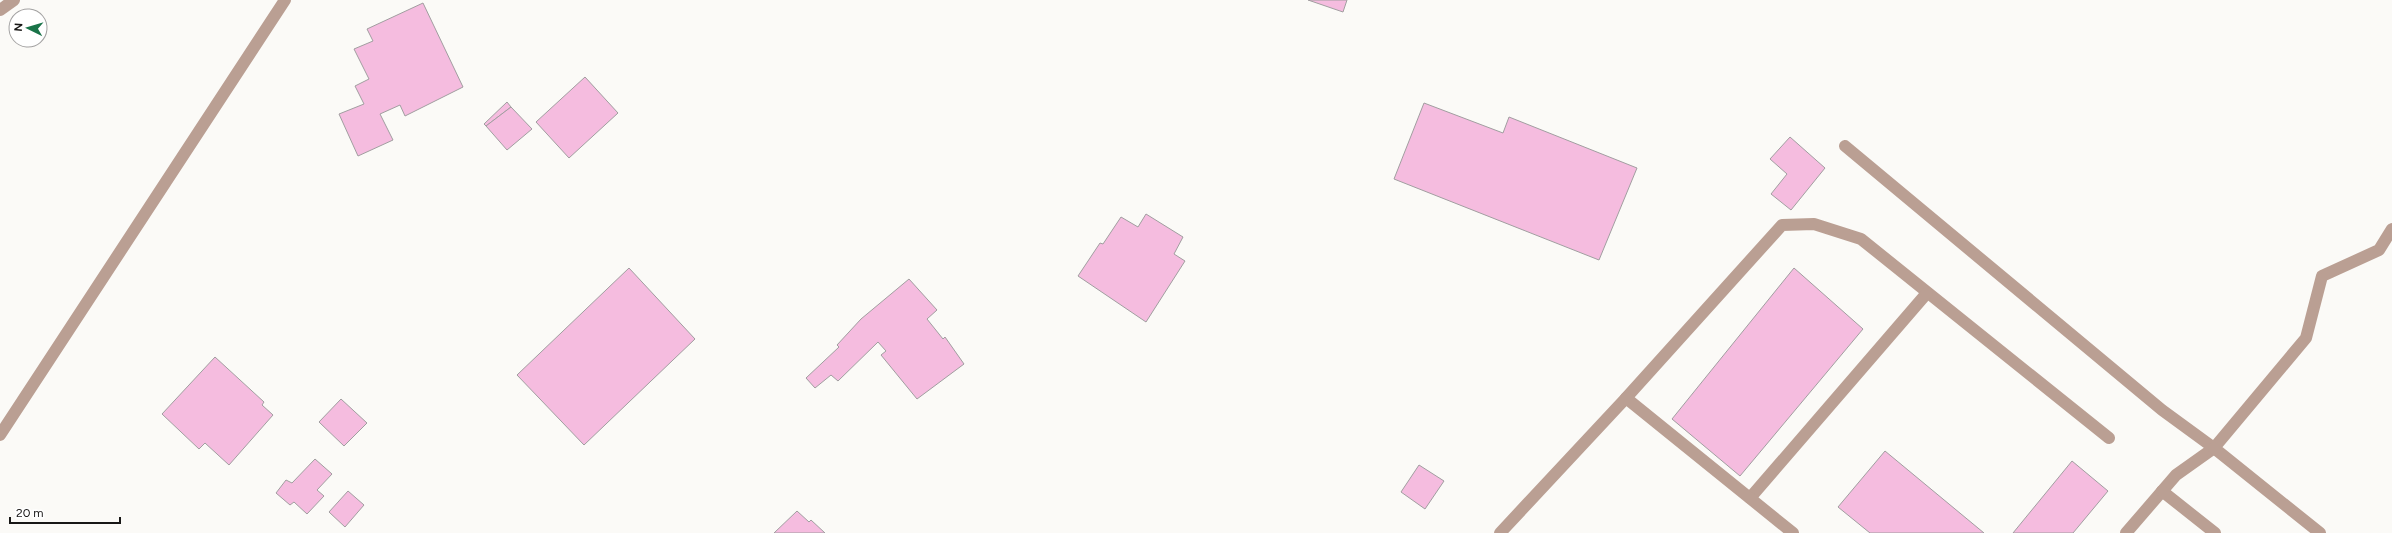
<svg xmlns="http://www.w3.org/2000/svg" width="2392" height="533" font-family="Figtree,sans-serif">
<rect width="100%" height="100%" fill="#fbfaf7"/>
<g fill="#f5bcdf" stroke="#a19ea0">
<path d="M1308,0H1347L1343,12Z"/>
<path d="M423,3L463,87L405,116L400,105L380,114L393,140L358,156L339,114L364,104L355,86L369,79L354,49L373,41L367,29Z"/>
<path d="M585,77L618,113L569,158L536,122Z"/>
<path d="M507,102L511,107L486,126L484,124Z"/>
<path d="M1424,103L1503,133L1509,117L1637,168L1599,260L1394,179Z"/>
<path d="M511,107L532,129L507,150L486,126Z"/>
<path d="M1790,137L1825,168L1791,210L1771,194L1787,174L1770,159Z"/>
<path d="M1146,214L1183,237L1174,254L1185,261L1146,322L1078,276L1100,243L1103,244L1121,217L1138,227Z"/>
<path d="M629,268L695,339L584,445L517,375Z"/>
<path d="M1794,268L1863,329L1740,476L1672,419Z"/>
<path d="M909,279L937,310L927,319L943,339L945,337L964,364L917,399L881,355L886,351L878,342L838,381L831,375L815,388L806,378L839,347L837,345L861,319Z"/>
<path d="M215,357L264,402L262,405L273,415L229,465L205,443L199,449L162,414Z"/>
<path d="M341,399L367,423L344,446L319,422Z"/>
<path d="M1885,451L1984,533H1870L1838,507Z"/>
<path d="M315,459L332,474L317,490L324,496L307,514L294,502L290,505L276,493L286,480L292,483Z"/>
<path d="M2072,461L2108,491L2073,533H2013Z"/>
<path d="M1419,465L1444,481L1425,509L1401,492Z"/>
<path d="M348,491L364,505L345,527L329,512Z"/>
<path d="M797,511L809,522L811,520L825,533H774Z"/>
</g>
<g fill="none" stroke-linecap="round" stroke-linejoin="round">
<g stroke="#ba9f93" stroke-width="12">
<path d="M1845,146L2162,410L2214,448L2176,475L2126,533"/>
<path d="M1626,398L1782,225L1814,224L1861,239L2109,438"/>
<path d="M2162,491L2215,533"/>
<path d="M1750,498L1927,293"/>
<path d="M1500,533L1626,398L1793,533"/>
<path d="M2320,533L2214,448L2306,338L2322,276L2379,250L2392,229"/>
</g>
<g stroke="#ba9f93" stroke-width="12">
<path d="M0,10L14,0"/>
<path d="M0,435L285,0"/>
</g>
</g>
<g transform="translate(28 28) rotate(275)"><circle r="19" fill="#ffffff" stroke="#a3a2a2"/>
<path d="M0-3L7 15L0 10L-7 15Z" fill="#197348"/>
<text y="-6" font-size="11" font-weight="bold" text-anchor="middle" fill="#181716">N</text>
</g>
<path d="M10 517v6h110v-6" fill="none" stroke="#181716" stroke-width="2"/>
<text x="16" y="517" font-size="12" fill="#181716" stroke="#ffffff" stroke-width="3" paint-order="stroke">20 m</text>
</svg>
